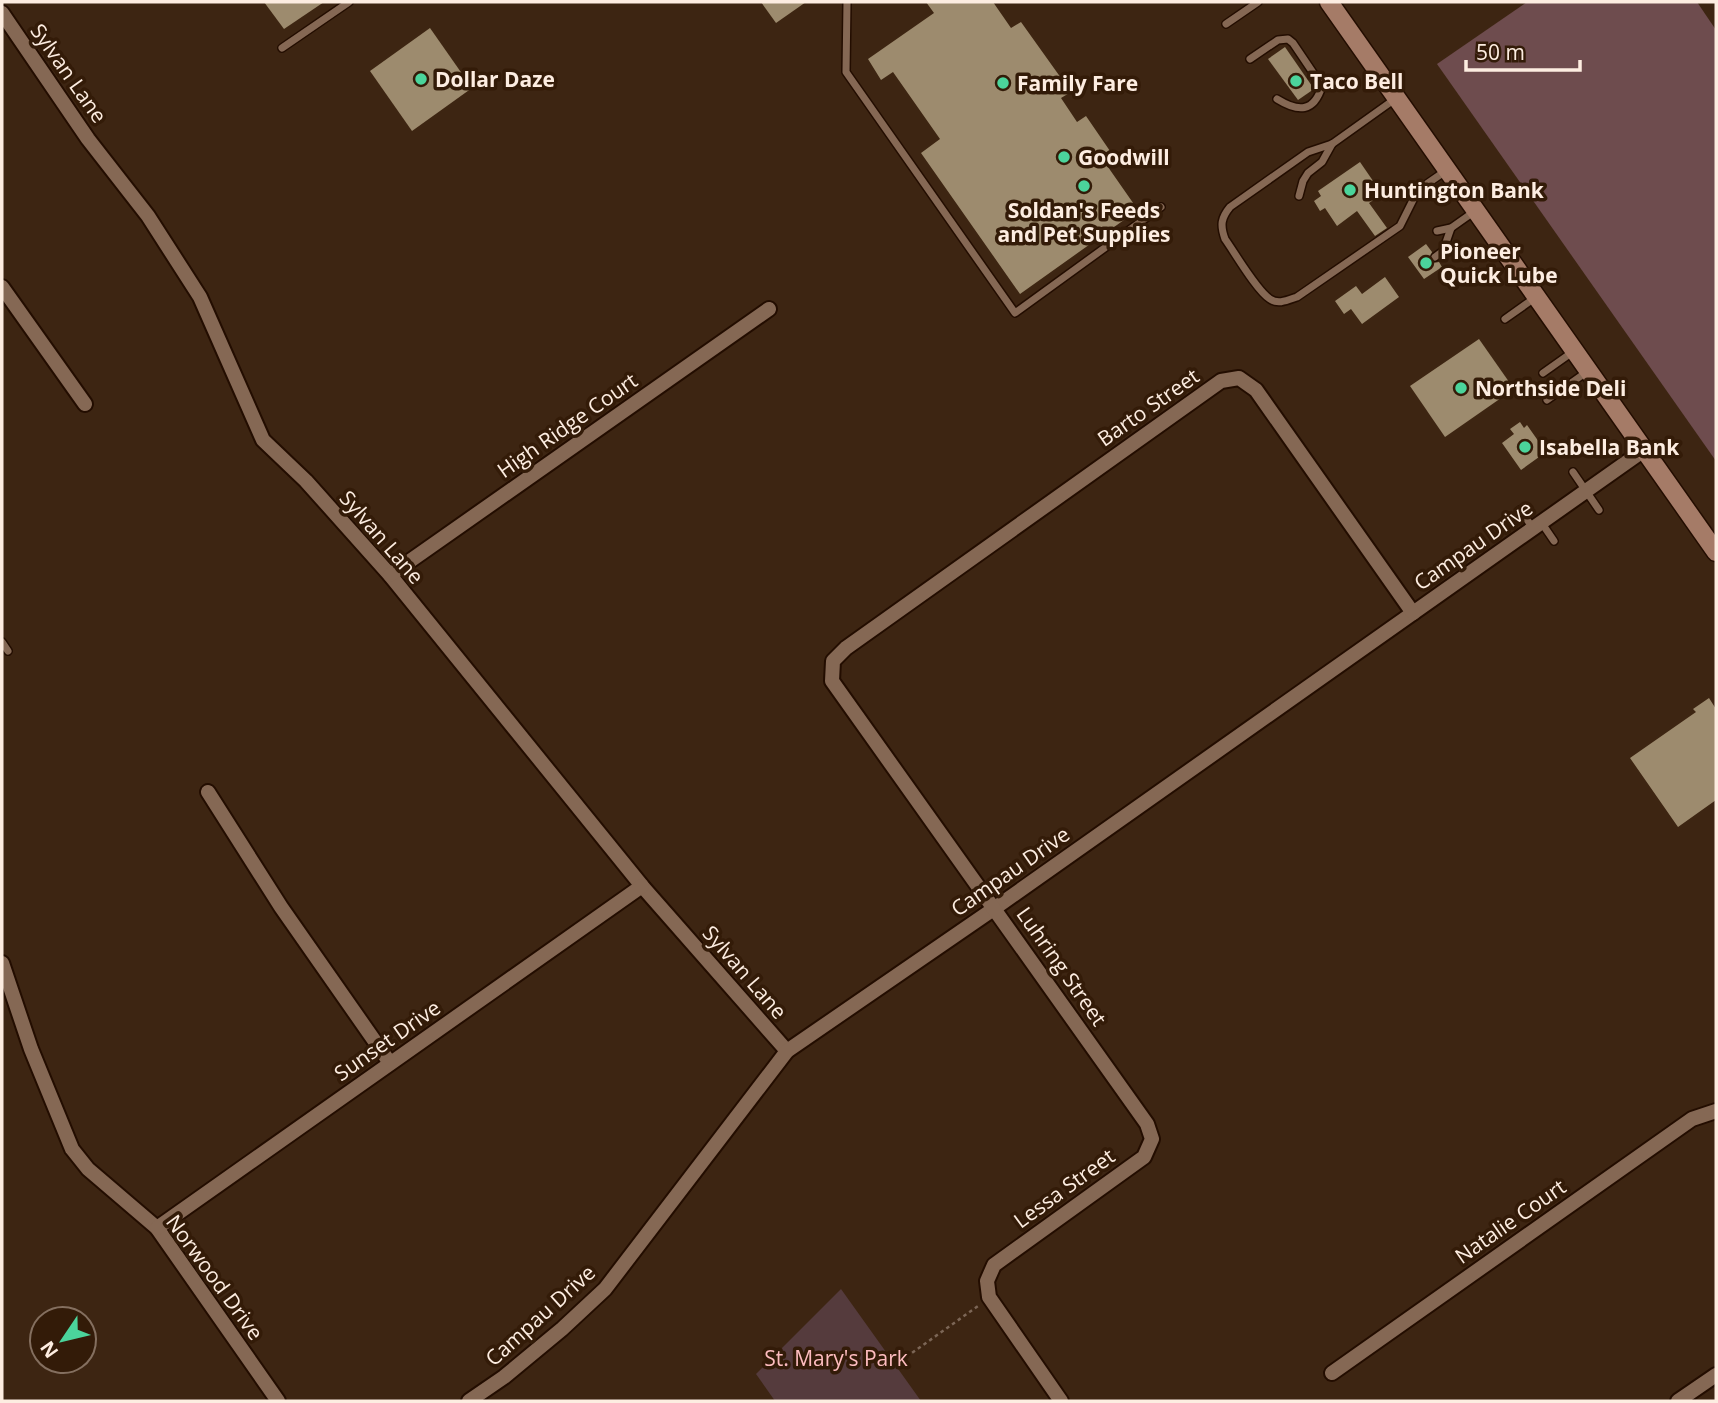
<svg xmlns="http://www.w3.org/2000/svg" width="1718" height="1403" font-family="'Open Sans',sans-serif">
<rect width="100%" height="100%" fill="#3d2512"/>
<path fill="#553b3d" d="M841,1289L921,1401H775L756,1374Z"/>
<path fill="#6e4c4e" d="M1527,2H1697L1716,30V461L1437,64Z"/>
<g fill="#9d8b6e">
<path d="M264,2H324L284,29Z"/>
<path d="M761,2H806L776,23Z"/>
<path d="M926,2H993L1011,28L1021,22L1071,92L1061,98L1077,122L1086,116L1110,151L1101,157L1138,210L1020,294L921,153L940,139L893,72L881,80L868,59L934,13Z"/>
<path d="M430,28L472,88L412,131L370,71Z"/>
<path d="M1285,47L1314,89L1298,100L1268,59Z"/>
<path d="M1360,162L1382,194L1369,203L1387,228L1375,236L1357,211L1337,226L1325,208L1320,211L1314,201L1321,196L1318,191Z"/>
<path d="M1426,244L1432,252L1430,260L1433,263L1439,262L1442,267L1424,279L1408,257Z"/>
<path d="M1385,277L1399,297L1362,324L1351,309L1344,314L1335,301L1356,286L1362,294Z"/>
<path d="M1479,339L1514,389L1445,437L1410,386Z"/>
<path d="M1520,422L1524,428L1527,425L1546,452L1521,470L1502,443L1514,434L1510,429Z"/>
<path d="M1709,698L1716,709V800L1678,827L1630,758L1696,712L1693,709Z"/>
</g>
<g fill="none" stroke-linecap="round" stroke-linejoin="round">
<defs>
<g id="lane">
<path d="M847,2L846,72L1015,313L1161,207"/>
<path d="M1226,24L1258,2"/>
<path d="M282,48L349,2"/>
<path d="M1250,59L1278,40L1288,39L1293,43L1322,86C1314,113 1298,112 1277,99"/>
<path d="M1395,99L1332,144L1308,152L1230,207C1221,218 1220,225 1225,239C1235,253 1257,291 1270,299C1278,305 1288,300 1297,297L1400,226L1418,190L1447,170"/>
<path d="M1299,196L1303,181L1308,173L1322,162L1332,144"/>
<path d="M1437,231L1451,228L1475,211"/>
<path d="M1435,257L1443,251L1451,228"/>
<path d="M1505,319L1536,297"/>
<path d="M1543,373L1574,351"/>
<path d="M1547,400L1588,371"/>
<path d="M1573,472L1599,510"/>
<path d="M1520,510L1533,528"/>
<path d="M1541,522L1554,541"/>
<path d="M2,642L8,651"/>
</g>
<g id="street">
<path d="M2,13L88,139L148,216L200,297L263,440L306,481L390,575L642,886L787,1051"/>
<path d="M2,287L85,404"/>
<path d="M390,575L769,309"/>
<path d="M208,792L281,907L390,1063"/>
<path d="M2,963L31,1049L72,1149L88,1169L157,1228L278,1401"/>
<path d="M157,1228L642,886"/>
<path d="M1332,1373L1692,1119L1716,1111"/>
<path d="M469,1401L504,1377L562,1329L605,1289L787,1051L995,908L1644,450"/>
<path d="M1061,1401L989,1297L987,1281L994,1265L1144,1157L1152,1139L1147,1124L832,681L833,661L846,648L1221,381L1239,378L1256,390L1413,613"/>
<path d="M1678,1401L1716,1375"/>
</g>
<path id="secondary" d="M1329,2L1716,552"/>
</defs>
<use href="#lane" stroke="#230d00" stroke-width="10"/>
<use href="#street" stroke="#230d00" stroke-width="18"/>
<use href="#secondary" stroke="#230d00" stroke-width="21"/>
<path stroke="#7c6656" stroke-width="2.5" stroke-dasharray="3.5 3.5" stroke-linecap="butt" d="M895,1365L978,1306"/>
<use href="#lane" stroke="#856854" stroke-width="7"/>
<use href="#street" stroke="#856854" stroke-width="14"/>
<use href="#secondary" stroke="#a57b67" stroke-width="18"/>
</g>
<g fill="#4bd49b" stroke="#331b08" stroke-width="2.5">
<circle cx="421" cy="79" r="7"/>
<circle cx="1296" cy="81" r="7"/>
<circle cx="1003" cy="83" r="7"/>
<circle cx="1064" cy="157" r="7"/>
<circle cx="1084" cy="186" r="7"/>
<circle cx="1350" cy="190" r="7"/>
<circle cx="1426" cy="263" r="7"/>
<circle cx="1461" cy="388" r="7"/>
<circle cx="1525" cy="447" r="7"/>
</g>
<g text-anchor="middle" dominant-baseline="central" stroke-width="7" stroke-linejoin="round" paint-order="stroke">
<g font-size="21" fill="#fdede1" stroke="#331b08">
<text transform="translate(69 73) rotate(55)">Sylvan Lane</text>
<text transform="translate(1148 407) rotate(-35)">Barto Street</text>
<text transform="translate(567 425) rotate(-35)">High Ridge Court</text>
<text transform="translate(382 537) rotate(49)">Sylvan Lane</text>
<text transform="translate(1473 545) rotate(-35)">Campau Drive</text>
<text transform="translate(1010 871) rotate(-35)">Campau Drive</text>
<text transform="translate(1062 966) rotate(55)">Luhring Street</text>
<text transform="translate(745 972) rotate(49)">Sylvan Lane</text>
<text transform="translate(387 1040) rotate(-35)">Sunset Drive</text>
<text transform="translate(1064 1188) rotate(-36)">Lessa Street</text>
<text transform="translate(1510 1221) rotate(-35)">Natalie Court</text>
<text transform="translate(215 1277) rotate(54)">Norwood Drive</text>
<text transform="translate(540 1315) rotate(-42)">Campau Drive</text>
</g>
<g font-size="21" font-weight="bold" fill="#fdede1" stroke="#331b08" text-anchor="start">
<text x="435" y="79">Dollar Daze</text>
<text x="1310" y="81">Taco Bell</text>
<text x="1017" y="83">Family Fare</text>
<text x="1078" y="157">Goodwill</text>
<text x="1364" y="190">Huntington Bank</text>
<text x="1084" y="210" text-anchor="middle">Soldan's Feeds<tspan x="1084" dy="24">and Pet Supplies</tspan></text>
<text x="1440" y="251">Pioneer<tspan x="1440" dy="24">Quick Lube</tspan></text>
<text x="1475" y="388">Northside Deli</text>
<text x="1539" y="447">Isabella Bank</text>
</g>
<g font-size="21" fill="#fdbcbf" stroke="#331b08">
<text x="836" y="1358">St. Mary's Park</text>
</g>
</g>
<rect width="1718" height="1403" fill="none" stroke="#fdede1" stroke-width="7"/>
<g transform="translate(63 1340) rotate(235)"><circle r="33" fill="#331b08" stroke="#846f5f" stroke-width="2"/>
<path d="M0-5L12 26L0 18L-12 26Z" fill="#4bd49b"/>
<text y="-10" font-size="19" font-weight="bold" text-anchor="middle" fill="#fdede1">N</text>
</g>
<path d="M1466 60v10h114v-10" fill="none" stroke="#fdede1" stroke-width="3.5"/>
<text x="1476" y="60" font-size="21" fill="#fdede1" stroke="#331b08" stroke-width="5" paint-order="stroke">50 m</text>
</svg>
